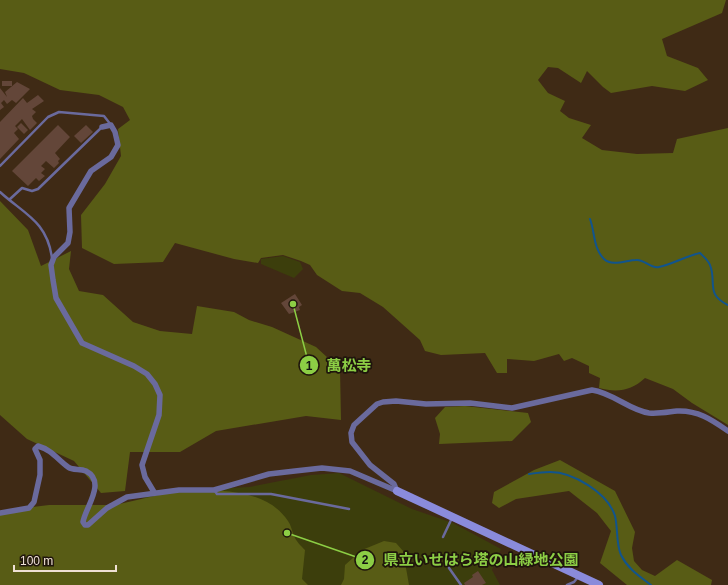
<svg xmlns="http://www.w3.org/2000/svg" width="728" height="585" font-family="Arial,'Noto Sans JP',sans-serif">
<rect width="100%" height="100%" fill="#3f2a15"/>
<g fill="#3c3e0c">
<path d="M283,256L300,262L303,269L294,278L261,264V259Z"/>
<path d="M339,473L412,509L453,523L501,549L492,570L500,585H102L135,503L154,492L249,487L311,475Z"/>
</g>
<g fill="#585c15">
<path d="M0,0H726L722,13L662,39L667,56L698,68L708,80L685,91L652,86L611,93L603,87L587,71L581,83L558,68L548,67L538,80L548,93L565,101L560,111L569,118L591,125L582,138L602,150L637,154L673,153L677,139L728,128V425L692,403L673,389L645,378C631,391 617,393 599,388L600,378L589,373V366L572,358L564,361L559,354L534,361L507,359V373H497L485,353L441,355L425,351L420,340L383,307L360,293L342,291L317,275L310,265L301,261L283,255L261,258L258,263L234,259L175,243L163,262L114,264L82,248L81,215L105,184L121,156L118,129L130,120L123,107L99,95L60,90L24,73L0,69Z"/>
<path d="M0,201L28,230L41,266L71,251L69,269L79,291L103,295L133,322L160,331L192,334L197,306L234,312L249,320L272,327L316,347L340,369L341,420L306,416L216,431L180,452H130L125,491L101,493L74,461L27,439L0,415Z"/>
<path d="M465,406L528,413L531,422L512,441L439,444L440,434L435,418L445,407Z"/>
<path d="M560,460L615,491L635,532L632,548L634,561L642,570L655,576L677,560L712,580L711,585H627L600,563L611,531L597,513L569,491L516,499L499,508L492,503L494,492L534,470Z"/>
<path d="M185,489C220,491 266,488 288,521C291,525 292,531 294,536C296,541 301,546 305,550L302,579L308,585H0V511L49,505H115Z"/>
<path d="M384,541L396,543L403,551L409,585H341L344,579L345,565L362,550Z"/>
</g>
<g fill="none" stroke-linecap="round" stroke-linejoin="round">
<g stroke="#11548d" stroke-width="2">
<path d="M590,219C595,232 593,248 604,259C612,267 627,260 636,260C645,259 650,269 659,267C673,264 686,256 700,253C704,257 708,260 710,265C717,282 705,294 728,305"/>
<path d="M529,474C536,473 543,472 550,472C573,472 608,493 615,516C618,528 616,544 621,555C628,569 639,576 651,585"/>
</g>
</g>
<g fill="#634639">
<rect x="2" y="81" width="10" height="5"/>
<path d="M17,82L30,89L16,103L12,100L7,104L4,100L1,103L4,107L0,110V88L7,97L5,92Z"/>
<path d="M38,95L44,101L32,109L36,112L32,116L33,119L37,123L30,130L22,119L15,126L18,129L14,133L19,139L0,159V122L23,98L27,103Z"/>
<path d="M21,123L28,130L24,134L17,127Z"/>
<path d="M58,125L70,137L55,153L60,159L58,161L59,163L54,168L46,161L41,166L45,169L41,173L45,176L39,181L36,178L28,186L12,171Z"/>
<path d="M86,125L93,132L81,143L74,136Z"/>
<path d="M295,294L302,305L299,307L300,310L289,314L281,303Z"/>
<path d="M478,571L486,583L482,585H465L464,583L473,577L472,575Z"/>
</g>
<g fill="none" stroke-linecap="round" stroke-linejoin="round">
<g stroke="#6a6a9d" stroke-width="2.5">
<path d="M0,166L48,117L59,112L104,116L111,125"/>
<path d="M0,192C24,214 47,221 52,258"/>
<path d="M10,199L22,188L32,191L38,189L102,127"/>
<path d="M215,491L217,494H271L349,509"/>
<path d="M443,537L452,518"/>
<path d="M449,565V568L461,585"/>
<path d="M567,585L574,582L578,577"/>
</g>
<g stroke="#6a6a9d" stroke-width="5.5">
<path d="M102,127L111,125L115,132L118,145L111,157L91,171L69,208L70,232L68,243L54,257L51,265L53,280L56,298L82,343L134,366L147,374L155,384L160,395L159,415L142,465L145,477L154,492"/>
<path d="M397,491L394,484L370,465L352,442L351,433L354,425L377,404L383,402L396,401L426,404L470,403L512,408L592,390C613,393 629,410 649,413C658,414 668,412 677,411C698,410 712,420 728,431"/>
<path d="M0,513L29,508L34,502L40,475V460L35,449L38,446C52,450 57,459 68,467C73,471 80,468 86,471C107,482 85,508 83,522L85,525H88L107,508L127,497L179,490H214L269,474L295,471L322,468L350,471L397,491"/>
</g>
<path stroke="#8a8bdb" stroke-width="8" d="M397,491L599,585"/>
</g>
<path fill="none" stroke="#8cce45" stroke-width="1.5" d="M293 304L309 365M287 533L365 560"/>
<g fill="#8cce45" stroke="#1f150c" stroke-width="1.5">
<circle cx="293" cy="304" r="4"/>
<circle cx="287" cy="533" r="4"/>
<circle cx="309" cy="365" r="10"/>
<circle cx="365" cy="560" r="10"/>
</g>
<g font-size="12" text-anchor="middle" font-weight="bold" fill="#111">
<text x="309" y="370">1</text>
<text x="365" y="564">2</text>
</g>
<g font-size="15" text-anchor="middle" font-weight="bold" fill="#8cce45" stroke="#1f150c" stroke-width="3.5" stroke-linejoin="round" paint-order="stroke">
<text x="349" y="371">萬松寺</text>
<text x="481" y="565">県立いせはら塔の山緑地公園</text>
</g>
<path d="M14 565v6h102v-6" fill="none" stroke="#efe1d5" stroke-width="2"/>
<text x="20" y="565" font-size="12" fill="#efe1d5" stroke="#1f150c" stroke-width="3" paint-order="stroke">100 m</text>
</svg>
